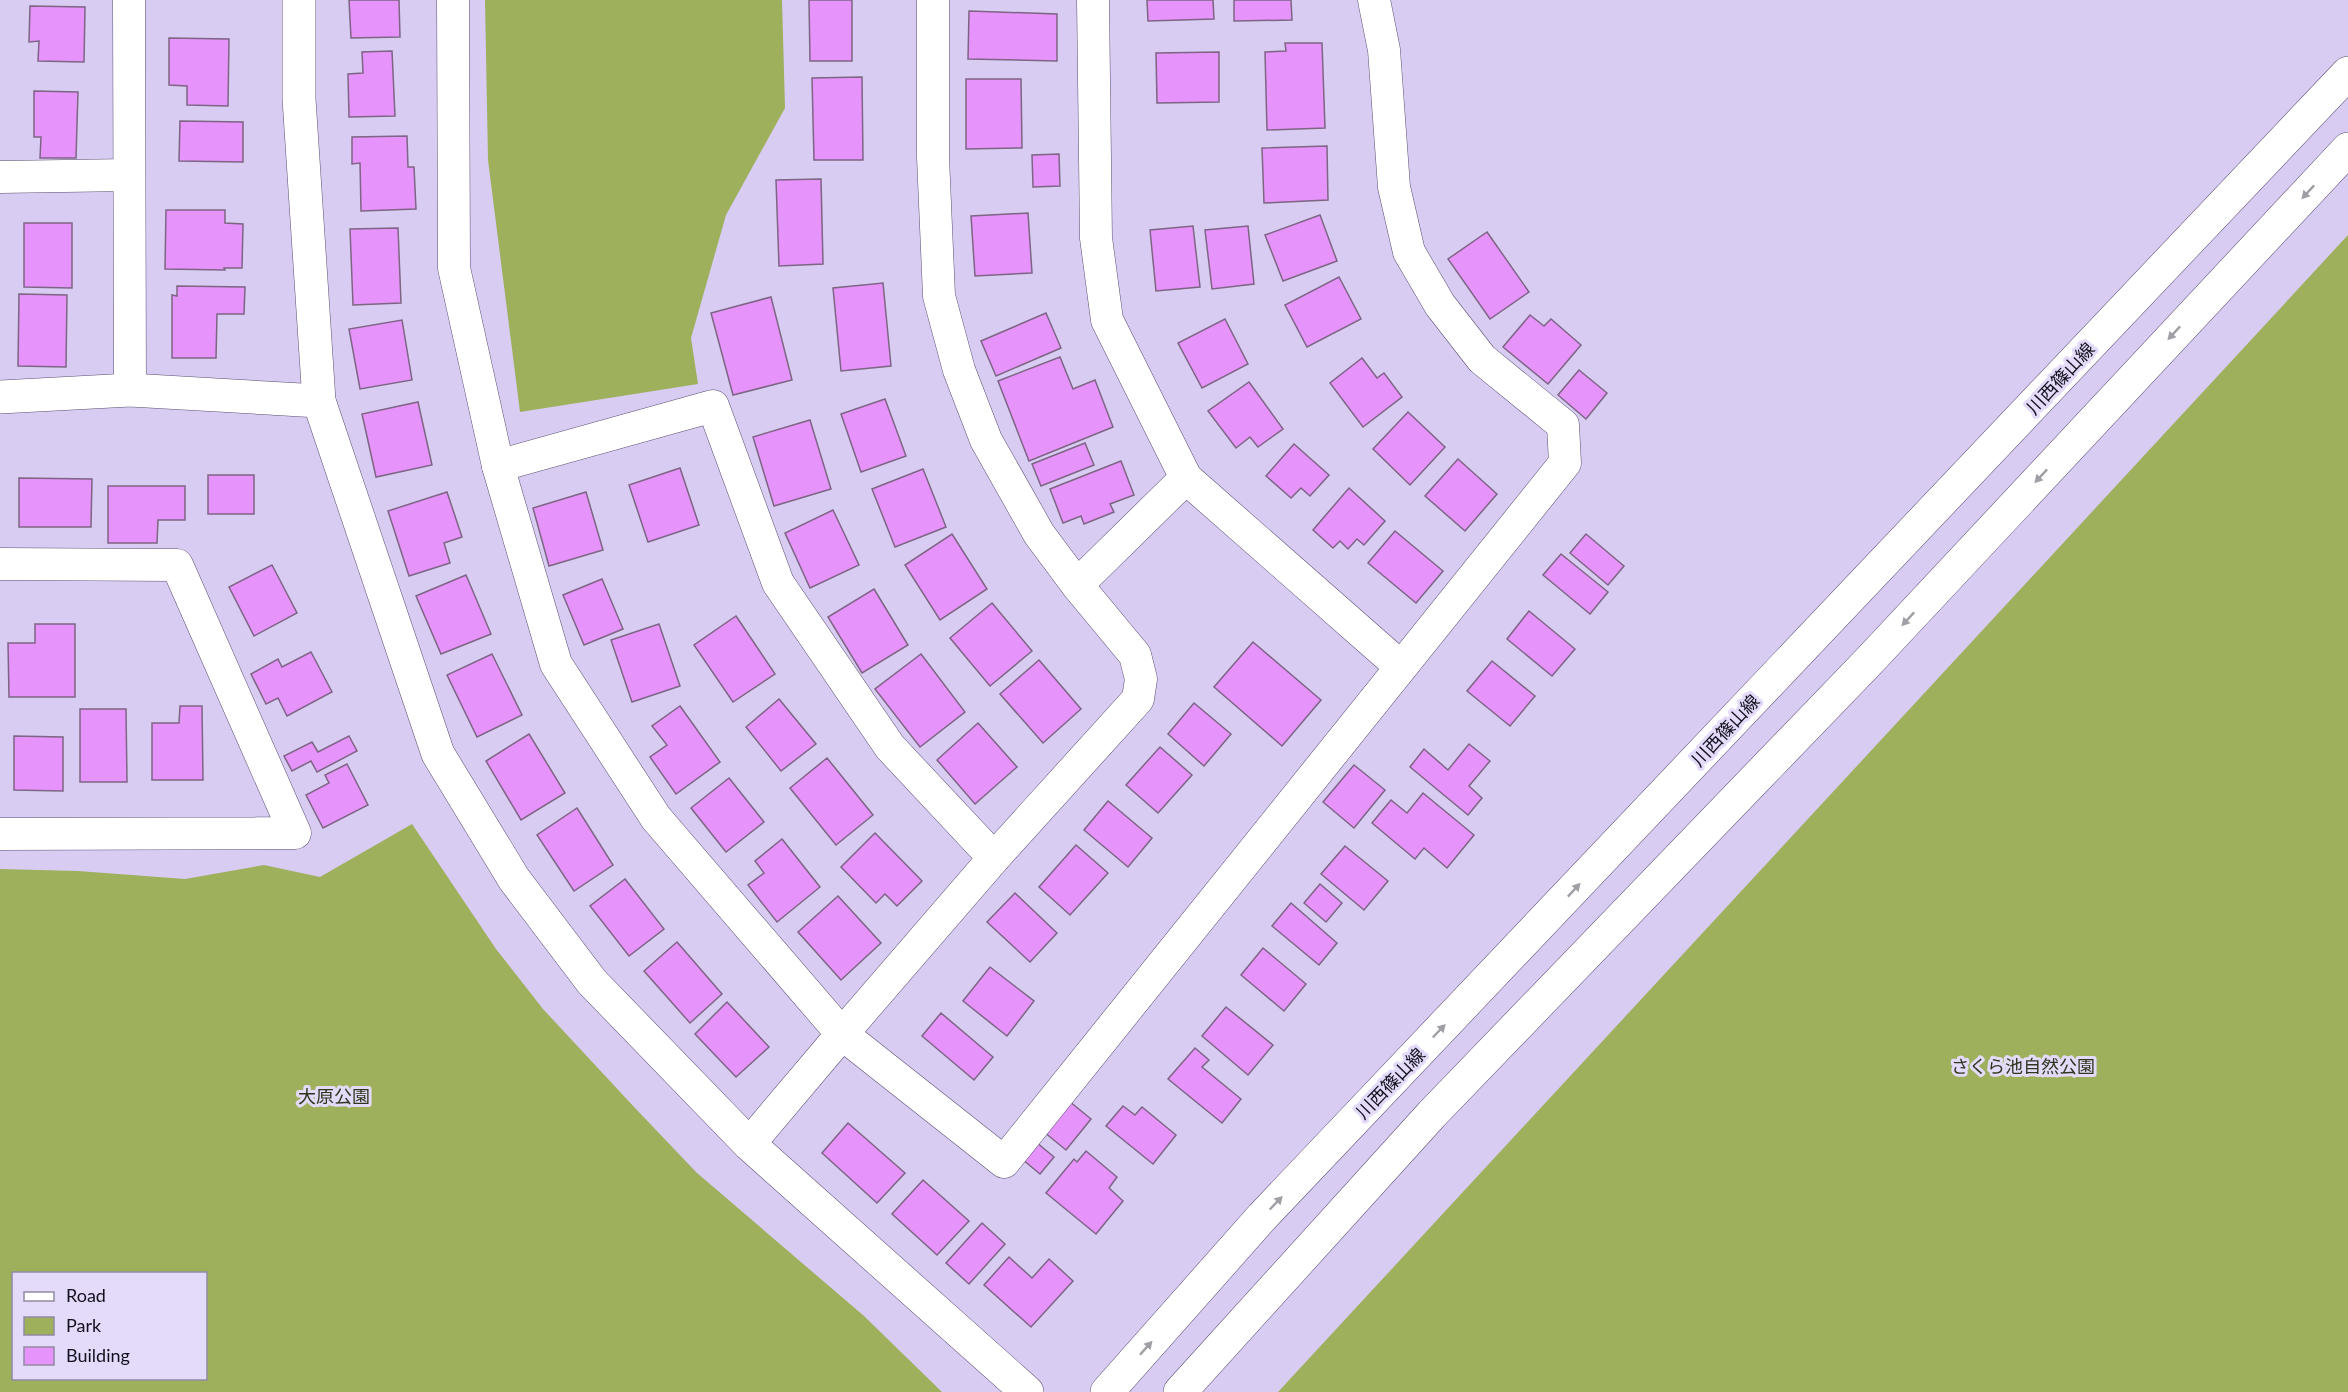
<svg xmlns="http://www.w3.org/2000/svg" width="2348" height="1392" font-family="Lato,'Noto Sans JP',sans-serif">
<rect width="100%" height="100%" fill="#d8ccf3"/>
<g fill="#9eb05b" fill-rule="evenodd">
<path d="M485,0H782L785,108L726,215L691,338L698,384L520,412L488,160Z"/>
<path d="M2348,235V1392H1278Z"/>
<path d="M412,824L496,949L543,1009L635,1108L697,1173L864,1316L942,1392H0V869L78,871L185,879L264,865L320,877ZM14,1274H206V1378H14Z"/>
</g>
<g fill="#e793fc" stroke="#7d6583" stroke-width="1.5">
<path d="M349,0H399L400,37L351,38Z"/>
<path d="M809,0H852V61H810Z"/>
<path d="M1147,0H1213L1214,19L1148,21Z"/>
<path d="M1234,0H1291L1292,20L1234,21Z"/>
<path d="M30,6L85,7L84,62L38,61L39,41L29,42Z"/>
<path d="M969,11L1057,14V61L968,59Z"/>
<path d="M169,38L229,39L228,106L187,105V86L169,85Z"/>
<path d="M1285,43H1322L1325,128L1267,130L1265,52L1286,51Z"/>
<path d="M392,51L395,116L349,117L348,74L363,73L362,52Z"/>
<path d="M1219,52V102L1157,103L1156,53Z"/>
<path d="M862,77L863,160H814L812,78Z"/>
<path d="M966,79H1021L1022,148L966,149Z"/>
<path d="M34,91L78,92L76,158H40L41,137H34Z"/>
<path d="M180,121L243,122V162L179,161Z"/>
<path d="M407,136L408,167H414L416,209L361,211L360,163L352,164V137Z"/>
<path d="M1327,146L1328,200L1264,203L1262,148Z"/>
<path d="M1059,154L1060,186L1033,187L1032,155Z"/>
<path d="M821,179L823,264L779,266L776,180Z"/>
<path d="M166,210H225V223L243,224L242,268H224L225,270L165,269Z"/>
<path d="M1028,213L1032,273L975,276L971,216Z"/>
<path d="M1320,215L1337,261L1283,281L1265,235Z"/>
<path d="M24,223H72V288L24,287Z"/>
<path d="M1193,226L1200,287L1156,291L1150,230Z"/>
<path d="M1248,226L1254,284L1212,289L1205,230Z"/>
<path d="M398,228L401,303L353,305L350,229Z"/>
<path d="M1487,232L1529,292L1490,319L1448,259Z"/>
<path d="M1339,277L1361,319L1307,347L1285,305Z"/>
<path d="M883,283L891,366L841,371L833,288Z"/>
<path d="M177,286L245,287L244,314H217L216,358H172V295L177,296Z"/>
<path d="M19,294L67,295L66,367L18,366Z"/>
<path d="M771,297L792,380L733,395L711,313Z"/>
<path d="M1046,313L1061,348L996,376L981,341Z"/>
<path d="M1530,315L1544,326L1551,319L1581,345L1548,384L1503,347Z"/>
<path d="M1225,319L1248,364L1202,388L1178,343Z"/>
<path d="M402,320L412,380L360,389L349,329Z"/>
<path d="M1060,357L1073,389L1095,380L1113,427L1029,461L998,381Z"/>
<path d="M1362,358L1377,378L1384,373L1402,397L1363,427L1330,383Z"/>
<path d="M1579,370L1607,393L1586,419L1558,395Z"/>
<path d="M1249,382L1283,429L1258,447L1250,437L1236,448L1208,411Z"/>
<path d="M885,399L906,456L861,472L841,414Z"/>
<path d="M418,402L432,465L376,477L362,414Z"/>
<path d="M1408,412L1445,447L1410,485L1373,449Z"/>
<path d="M810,420L831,489L774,506L753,437Z"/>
<path d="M1085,443L1094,465L1041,486L1032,464Z"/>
<path d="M1294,444L1329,475L1310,496L1301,488L1291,498L1266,476Z"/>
<path d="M1458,459L1497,494L1465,531L1425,496Z"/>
<path d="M1121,461L1134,495L1110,504L1114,512L1084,524L1081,516L1063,523L1050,489Z"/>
<path d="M680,468L699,525L648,542L629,485Z"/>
<path d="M923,469L946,527L895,547L872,489Z"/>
<rect x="208" y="475" width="46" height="39"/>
<path d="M19,478L92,479L91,527H19Z"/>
<path d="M108,486H185V520H158L157,543H108Z"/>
<path d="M1349,488L1385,521L1364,545L1357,539L1348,549L1340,541L1333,548L1313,530Z"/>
<path d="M447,492L462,537L444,543L450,563L409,576L388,511Z"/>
<path d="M586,492L603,550L549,566L533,508Z"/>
<path d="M833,510L859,565L810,588L785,533Z"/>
<path d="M1395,531L1443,571L1416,603L1368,563Z"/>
<path d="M952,534L987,589L940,620L905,565Z"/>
<path d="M1586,534L1624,566L1608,585L1570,553Z"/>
<path d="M1561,554L1608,592L1590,614L1543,575Z"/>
<path d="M272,565L297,613L254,636L229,587Z"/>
<path d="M466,575L491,634L441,654L416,596Z"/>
<path d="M602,579L623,629L584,645L563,595Z"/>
<path d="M874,589L908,645L862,673L828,617Z"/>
<path d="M992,603L1032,651L990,686L950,638Z"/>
<path d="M1529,611L1575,649L1552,676L1507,639Z"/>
<path d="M736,616L775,674L733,702L694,645Z"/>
<path d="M35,624H75V697H9L8,643H35Z"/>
<path d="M659,624L680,686L632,702L611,640Z"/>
<path d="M1253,642L1321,700L1282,746L1214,687Z"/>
<path d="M311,652L332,692L287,716L278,698L266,704L251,674L278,659L282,667Z"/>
<path d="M492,654L522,715L477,737L447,675Z"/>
<path d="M921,654L965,712L920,747L875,689Z"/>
<path d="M1039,660L1081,709L1043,743L1000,694Z"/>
<path d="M1492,661L1535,696L1510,726L1467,691Z"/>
<path d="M779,699L816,744L781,771L746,727Z"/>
<path d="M1194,703L1231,734L1204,766L1168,734Z"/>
<path d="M180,706H202L203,780H152V723H179Z"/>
<path d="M680,706L720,762L676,794L650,757L667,745L652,726Z"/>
<path d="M80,709H126L127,782H80Z"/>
<path d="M978,723L1017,767L975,804L937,760Z"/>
<path d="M529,734L565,793L521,820L486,761Z"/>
<path d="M14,736L63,737V791L14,790Z"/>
<path d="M349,736L357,751L317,772L311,761L292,771L284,756L312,742L318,752Z"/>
<path d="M1469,744L1490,761L1469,786L1482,798L1468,815L1410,767L1424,749L1448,770Z"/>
<path d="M1160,747L1192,775L1158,813L1126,785Z"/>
<path d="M827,758L873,815L836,845L790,788Z"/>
<path d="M347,764L368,805L323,828L306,795L329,783L325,775Z"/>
<path d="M1354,765L1385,790L1354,828L1323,802Z"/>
<path d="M729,778L764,822L726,852L691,808Z"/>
<path d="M1423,793L1474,835L1447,868L1424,848L1415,859L1372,823L1391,800L1407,813Z"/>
<path d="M1108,801L1152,838L1128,867L1084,830Z"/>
<path d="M577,808L613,865L574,891L537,835Z"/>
<path d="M875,833L922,881L897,906L885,894L876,903L841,867Z"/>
<path d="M782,839L820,887L777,922L748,885L764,873L755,861Z"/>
<path d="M1076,845L1108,873L1070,915L1039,887Z"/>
<path d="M1345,846L1388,881L1364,910L1321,874Z"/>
<path d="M625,879L664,929L629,956L590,906Z"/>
<path d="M1320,884L1342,903L1326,922L1304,903Z"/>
<path d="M1015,893L1057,933L1030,962L987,922Z"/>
<path d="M838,896L881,943L841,980L798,932Z"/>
<path d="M1291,903L1337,943L1319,965L1272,926Z"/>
<path d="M677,942L722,994L690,1023L644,971Z"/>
<path d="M1263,948L1306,984L1284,1011L1241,975Z"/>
<path d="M990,967L1034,1001L1007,1036L963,1001Z"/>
<path d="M727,1002L769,1047L736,1077L695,1034Z"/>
<path d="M1226,1007L1273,1045L1248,1075L1202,1036Z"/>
<path d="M941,1013L993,1057L974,1080L922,1036Z"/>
<path d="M1195,1048L1209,1060L1202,1067L1241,1099L1222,1123L1168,1079Z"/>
<path d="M1069,1101L1091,1119L1066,1150L1044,1132Z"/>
<path d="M1123,1106L1135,1115L1142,1107L1176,1135L1153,1164L1106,1126Z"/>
<path d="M848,1123L905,1173L877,1203L822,1153Z"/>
<path d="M1036,1142L1054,1157L1040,1174L1022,1159Z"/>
<path d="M1086,1151L1117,1177L1109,1188L1123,1201L1096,1234L1046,1193L1074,1159L1077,1162Z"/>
<path d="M923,1180L969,1221L937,1255L892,1214Z"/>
<path d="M982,1223L1005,1244L969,1284L946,1263Z"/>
<path d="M1009,1257L1032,1278L1049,1259L1073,1281L1031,1327L984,1285Z"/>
</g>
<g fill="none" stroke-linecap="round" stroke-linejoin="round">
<defs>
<g id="street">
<path d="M129,0L130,390"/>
<path d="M453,0L454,268L498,466L556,664L656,818L842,1034L749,1144"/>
<path d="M933,0V157L939,296L959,370L986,440L1039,534L1077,585L1135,655L1141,679L1138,699L994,858L842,1034L1004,1162L1565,463L1563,425L1482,359L1440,305L1409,252L1394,187L1384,50L1374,0"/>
<path d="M1093,0L1096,238L1107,320L1186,478L1401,667"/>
<path d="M0,177L129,175"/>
<path d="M498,466L713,406L778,583L890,747L994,858"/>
<path d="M0,564L177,565L295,833L0,834"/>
<path d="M1077,585L1186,478"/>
</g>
<g id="secondary">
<path d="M299,0V99L319,401L438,754L514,879L592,982L749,1144L1027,1392"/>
<path d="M0,397L130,390L319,401"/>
</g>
<g id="primary">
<path d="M1107,1392L1262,1217L2348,73"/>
<path d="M1180,1392L1432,1114L1871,659L2348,149"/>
</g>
</defs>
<use href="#street" stroke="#5a4f70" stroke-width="33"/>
<use href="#secondary" stroke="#5a4f70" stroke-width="34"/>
<use href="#primary" stroke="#5a4f70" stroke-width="34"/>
<use href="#street" stroke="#fff" stroke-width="32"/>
<use href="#secondary" stroke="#fff" stroke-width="33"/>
<use href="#primary" stroke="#fff" stroke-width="33"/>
</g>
<defs><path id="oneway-solid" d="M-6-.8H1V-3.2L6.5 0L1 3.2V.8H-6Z" transform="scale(1.5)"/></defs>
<g fill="#a19fa5">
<use href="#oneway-solid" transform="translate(2308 192) rotate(133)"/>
<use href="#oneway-solid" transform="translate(2174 333) rotate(133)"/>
<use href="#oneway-solid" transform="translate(2041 476) rotate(133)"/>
<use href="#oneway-solid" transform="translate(1908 619) rotate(133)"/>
<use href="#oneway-solid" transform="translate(1574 890) rotate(-47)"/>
<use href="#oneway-solid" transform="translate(1439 1031) rotate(-46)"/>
<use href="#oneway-solid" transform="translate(1276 1203) rotate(-46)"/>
<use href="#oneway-solid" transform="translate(1146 1348) rotate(-48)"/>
</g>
<g text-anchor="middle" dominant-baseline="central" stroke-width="6" stroke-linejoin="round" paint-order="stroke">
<g font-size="18" fill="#14101d" stroke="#e4dbfa">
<text transform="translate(2060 378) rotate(-47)">川西篠山線</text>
<text transform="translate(1725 730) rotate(-47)">川西篠山線</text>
<text transform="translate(1390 1083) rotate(-46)">川西篠山線</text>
</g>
<g font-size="18" fill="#2f341d" stroke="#e4dbfa">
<text x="2023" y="1066">さくら池自然公園</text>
<text x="334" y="1096">大原公園</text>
</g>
</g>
<rect x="12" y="1272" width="195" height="108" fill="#e4dbfa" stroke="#918aa2" stroke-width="1.5"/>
<rect x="24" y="1292" width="30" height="9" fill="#ffffff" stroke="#918aa2" stroke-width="1.5"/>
<text x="66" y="1302" font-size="18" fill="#14101d">Road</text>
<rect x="24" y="1317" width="30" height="18" fill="#9eb05b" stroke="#918aa2" stroke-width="1.5"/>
<text x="66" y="1332" font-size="18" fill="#14101d">Park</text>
<rect x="24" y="1347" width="30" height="18" fill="#e793fc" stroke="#918aa2" stroke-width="1.5"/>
<text x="66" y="1362" font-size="18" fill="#14101d">Building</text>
</svg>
